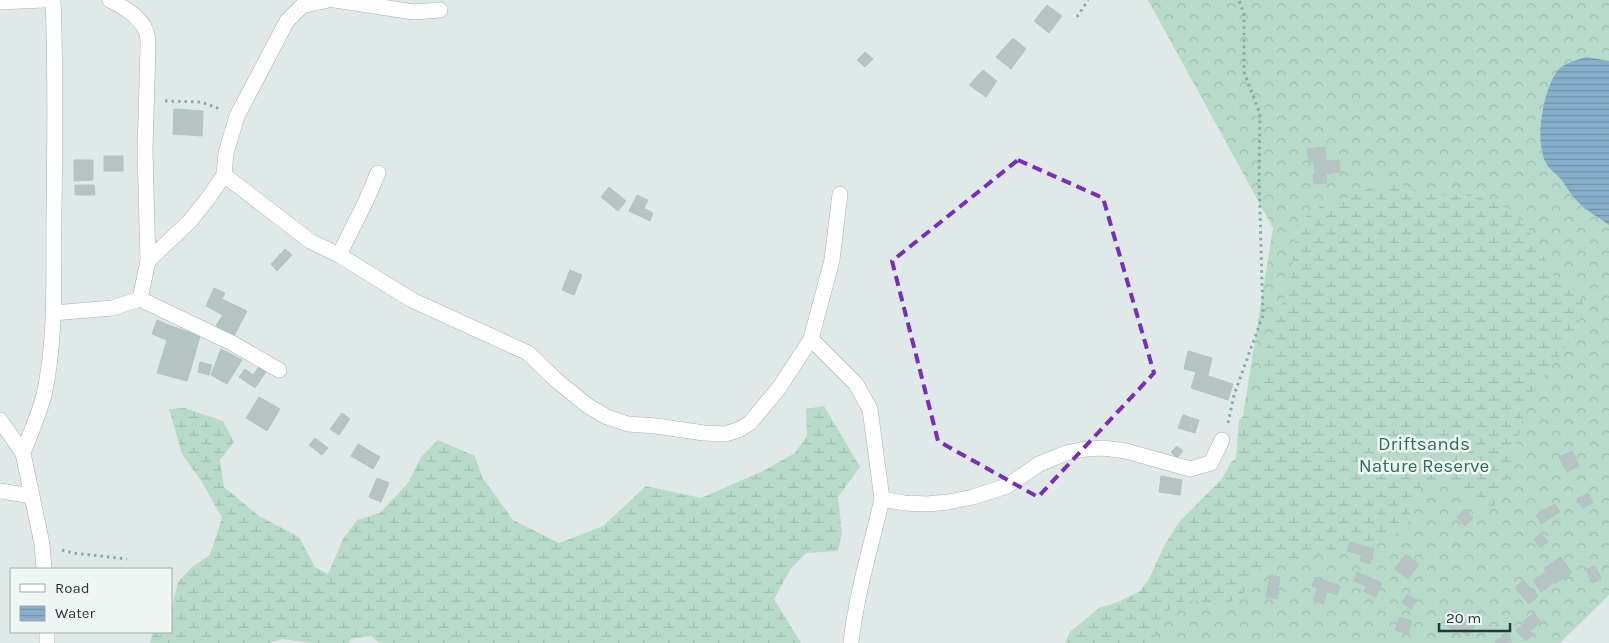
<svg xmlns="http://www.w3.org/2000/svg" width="1609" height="643" font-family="Karla,sans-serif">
<defs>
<pattern id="forest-crowns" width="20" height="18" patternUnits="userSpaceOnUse" patternTransform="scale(1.25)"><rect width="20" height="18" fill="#b8dacb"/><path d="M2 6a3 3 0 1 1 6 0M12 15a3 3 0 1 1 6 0" fill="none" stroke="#9ebcaf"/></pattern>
<pattern id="wetland-marsh" width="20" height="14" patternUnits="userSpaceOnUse" patternTransform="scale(1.25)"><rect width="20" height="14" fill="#b8dacb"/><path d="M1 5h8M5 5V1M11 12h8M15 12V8" fill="none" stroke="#9ebcaf"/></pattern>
<pattern id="water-rules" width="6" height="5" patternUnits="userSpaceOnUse" patternTransform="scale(1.25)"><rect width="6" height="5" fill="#89afcd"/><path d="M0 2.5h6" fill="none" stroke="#708fa7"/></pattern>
</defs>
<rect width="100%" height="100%" fill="#dfeae8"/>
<path fill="url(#forest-crowns)" d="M1148,0H1609V595L1560,643H1103L1236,459L1273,228Z"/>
<g fill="url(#wetland-marsh)">
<path d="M1383,182L1401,184L1418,191L1437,195L1477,196L1512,211L1526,224L1554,276L1573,283L1583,299L1581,318L1574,336L1528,398L1504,491L1493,507L1473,504L1445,476L1426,481C1419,491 1407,506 1411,519L1397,533L1380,543L1359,545L1264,565L1249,578L1242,597L1224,604L1186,600L1165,612L1153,643H1065L1070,632L1099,608L1118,602L1140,591L1149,579L1165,544L1180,521L1222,479L1231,462L1236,459L1239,420L1254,408L1262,390L1264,352L1271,341L1275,320L1290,283L1297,225L1311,212L1327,203L1347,198Z"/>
<path d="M824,406L860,467L838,497L842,532L838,551L806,553L790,570L774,599L801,643H379L371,636L351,639L349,643H311L282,639L270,643H150L153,632H171V610L178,582L192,567L210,555L222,518L202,482L182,454L169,409L185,408L223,421L234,442L220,460L224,487L259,516L299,537L315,567L328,574L343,539L357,520L380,513L408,483L421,457L438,440L475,456L482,477L513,520L559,543L603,526L646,486L701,498L765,470L795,453L807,436L806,409Z"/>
</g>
<path fill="url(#water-rules)" d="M1586,57L1609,61V225C1598,217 1587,211 1578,202C1570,194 1566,185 1559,177C1554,172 1549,169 1546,163C1534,140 1543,90 1558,70C1564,63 1578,60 1586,57Z"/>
<g fill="#b5c4c2" stroke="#b2c3c1">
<path d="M1047,5L1062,16L1049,33L1034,21Z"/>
<path d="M1013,38L1026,49L1011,69L996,57Z"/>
<path d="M865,52L873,59L865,67L857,60Z"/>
<path d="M983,70L997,81L986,97L969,85Z"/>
<path d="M174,109L203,111L202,136L173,134Z"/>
<path d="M1325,147L1326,161L1309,162L1307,149Z"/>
<rect x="104" y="156" width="19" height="15"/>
<path d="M74,160H93V180L74,181Z"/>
<path d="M1339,160L1340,172L1315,175L1314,162Z"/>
<path d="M1326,174L1327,183L1314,184L1313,175Z"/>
<path d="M75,185H94L95,195H75Z"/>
<path d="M609,187L626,201L618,211L601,197Z"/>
<path d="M637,195L648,200L644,208L653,213L650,221L629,211Z"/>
<path d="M285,249L292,255L277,271L271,264Z"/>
<path d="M570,270L582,275L574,295L562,290Z"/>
<path d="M214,288L225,293L222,299L247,311L233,338L214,329L223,315L206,306Z"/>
<path d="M157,320L171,326L167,340L152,334Z"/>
<path d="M171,326L200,336L194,358L164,350Z"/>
<path d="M221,349L242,360L227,384L211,375Z"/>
<path d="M164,350L194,358L187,381L157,373Z"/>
<path d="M1188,351L1212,358L1208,375L1184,369Z"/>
<path d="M200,362L212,365L209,375L198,372Z"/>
<path d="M261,364L268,369L255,388L239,377L245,369L253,375Z"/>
<path d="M1196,372L1233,384L1228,400L1191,388Z"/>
<path d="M259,397L280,409L267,431L246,418Z"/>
<path d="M342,413L350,419L339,435L330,429Z"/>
<path d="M1183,415L1199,420L1195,433L1178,428Z"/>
<path d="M315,438L328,448L322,455L309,445Z"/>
<path d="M358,444L380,457L373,469L351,456Z"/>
<path d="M1177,446L1183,451L1177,458L1171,452Z"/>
<path d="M1572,451L1579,466L1567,472L1559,457Z"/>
<path d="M1161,476L1182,480L1180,495L1159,492Z"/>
<path d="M377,478L389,483L381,502L369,497Z"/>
<path d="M1588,493L1593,502L1583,509L1577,499Z"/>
<path d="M1555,504L1560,512L1541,524L1536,515Z"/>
<path d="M1465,509L1473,518L1465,526L1457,517Z"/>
<path d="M1541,533L1548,542L1540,548L1534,539Z"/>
<path d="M1350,542L1364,546L1362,555L1347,551Z"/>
<path d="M1364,546L1374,549L1370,564L1360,561Z"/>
<path d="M1406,554L1419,564L1408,579L1394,569Z"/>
<path d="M1561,557L1572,573L1555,584L1544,568Z"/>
<path d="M1595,566L1601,579L1592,583L1586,569Z"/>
<path d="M1357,572L1370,578L1367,586L1354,581Z"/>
<path d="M1546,572L1553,583L1541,592L1533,580Z"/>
<path d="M1270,575L1280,577L1277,599L1266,597Z"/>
<path d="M1315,577L1340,586L1337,595L1312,586Z"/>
<path d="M1370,578L1382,583L1376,597L1364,592Z"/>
<path d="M1523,580L1538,596L1529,604L1515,588Z"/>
<path d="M1318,588L1327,591L1323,604L1313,600Z"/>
<path d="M1407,594L1416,600L1411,609L1402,603Z"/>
<path d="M1453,610L1465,619L1455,631L1443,622Z"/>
<path d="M1534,613L1541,622L1530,631L1523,622Z"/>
<path d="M1400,617L1412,621L1408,634L1395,630Z"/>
<path d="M1465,619L1475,626L1468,636L1457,628Z"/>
<path d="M1524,624L1533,635L1525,641L1516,630Z"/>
<path d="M1506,634L1512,642L1496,643L1495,641Z"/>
</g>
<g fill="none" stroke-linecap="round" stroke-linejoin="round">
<defs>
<g id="minor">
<path d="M335,0L414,12L440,10"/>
<path d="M0,2L44,0"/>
<path d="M224,175L310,241L339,255L366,201L378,173"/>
<path d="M339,255L412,300L528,353L556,380L588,406L607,417L628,424L656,426L704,433L725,434L738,430L750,423L779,388L811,339L832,260L840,194"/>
<path d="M148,261L190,221L209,197L224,175L226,153L237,116L287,21L302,6L328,0"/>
<path d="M140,299L232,343L279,370"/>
<path d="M53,313L112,308L140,299L148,261L145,151L148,47C148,42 148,35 146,31C140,16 123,7 110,0"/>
<path d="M811,339L856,384L870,409L882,499L904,503L927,504L948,502L973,497L1007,486L1039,464L1066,453L1086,449L1103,448L1126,451L1190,469L1211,463L1222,440"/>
<path d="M0,420L23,453L42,544L44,569"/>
<path d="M23,453C30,434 39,415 44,395C57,336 53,273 54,213C55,142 56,71 53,0"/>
<path d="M0,491L32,496"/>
<path d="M47,632V643"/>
<path d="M851,643C856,595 871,547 882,499"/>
</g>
</defs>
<use href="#minor" stroke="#a2b1b0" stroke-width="16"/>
<g stroke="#81acab" stroke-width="3" stroke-dasharray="2.5 4" stroke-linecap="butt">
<path d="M1077,17L1088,0"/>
<path d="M165,101L201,102L220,109"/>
<path d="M1228,423L1234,395L1263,315L1259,179L1260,114L1244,72V14L1239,0"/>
<path d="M62,550L73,553L127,559"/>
</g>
<use href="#minor" stroke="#fff" stroke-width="15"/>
</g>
<path fill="none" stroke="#7b2cbf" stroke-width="4" stroke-dasharray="10 6" stroke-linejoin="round" d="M1018,160L1103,198L1154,373L1038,497L938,441L892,261Z"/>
<g text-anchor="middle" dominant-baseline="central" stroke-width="5" stroke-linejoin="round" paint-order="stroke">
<g font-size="19" fill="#2d6e58" stroke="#eff7f5">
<text x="1424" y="444">Driftsands<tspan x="1424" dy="22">Nature Reserve</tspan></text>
</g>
</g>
<rect x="10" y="568" width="162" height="65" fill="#eff7f5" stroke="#9dabaa"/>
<rect x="20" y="584" width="25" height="8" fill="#ffffff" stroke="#9dabaa"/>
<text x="55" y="593" font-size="15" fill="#213939">Road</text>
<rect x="20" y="606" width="25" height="15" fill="url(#water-rules)" stroke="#9dabaa"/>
<text x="55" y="618" font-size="15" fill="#213939">Water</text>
<path d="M1439 623v8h71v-8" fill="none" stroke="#213939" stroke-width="2.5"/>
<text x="1446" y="623" font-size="15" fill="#213939" stroke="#eff7f5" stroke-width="4" paint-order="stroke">20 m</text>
</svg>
